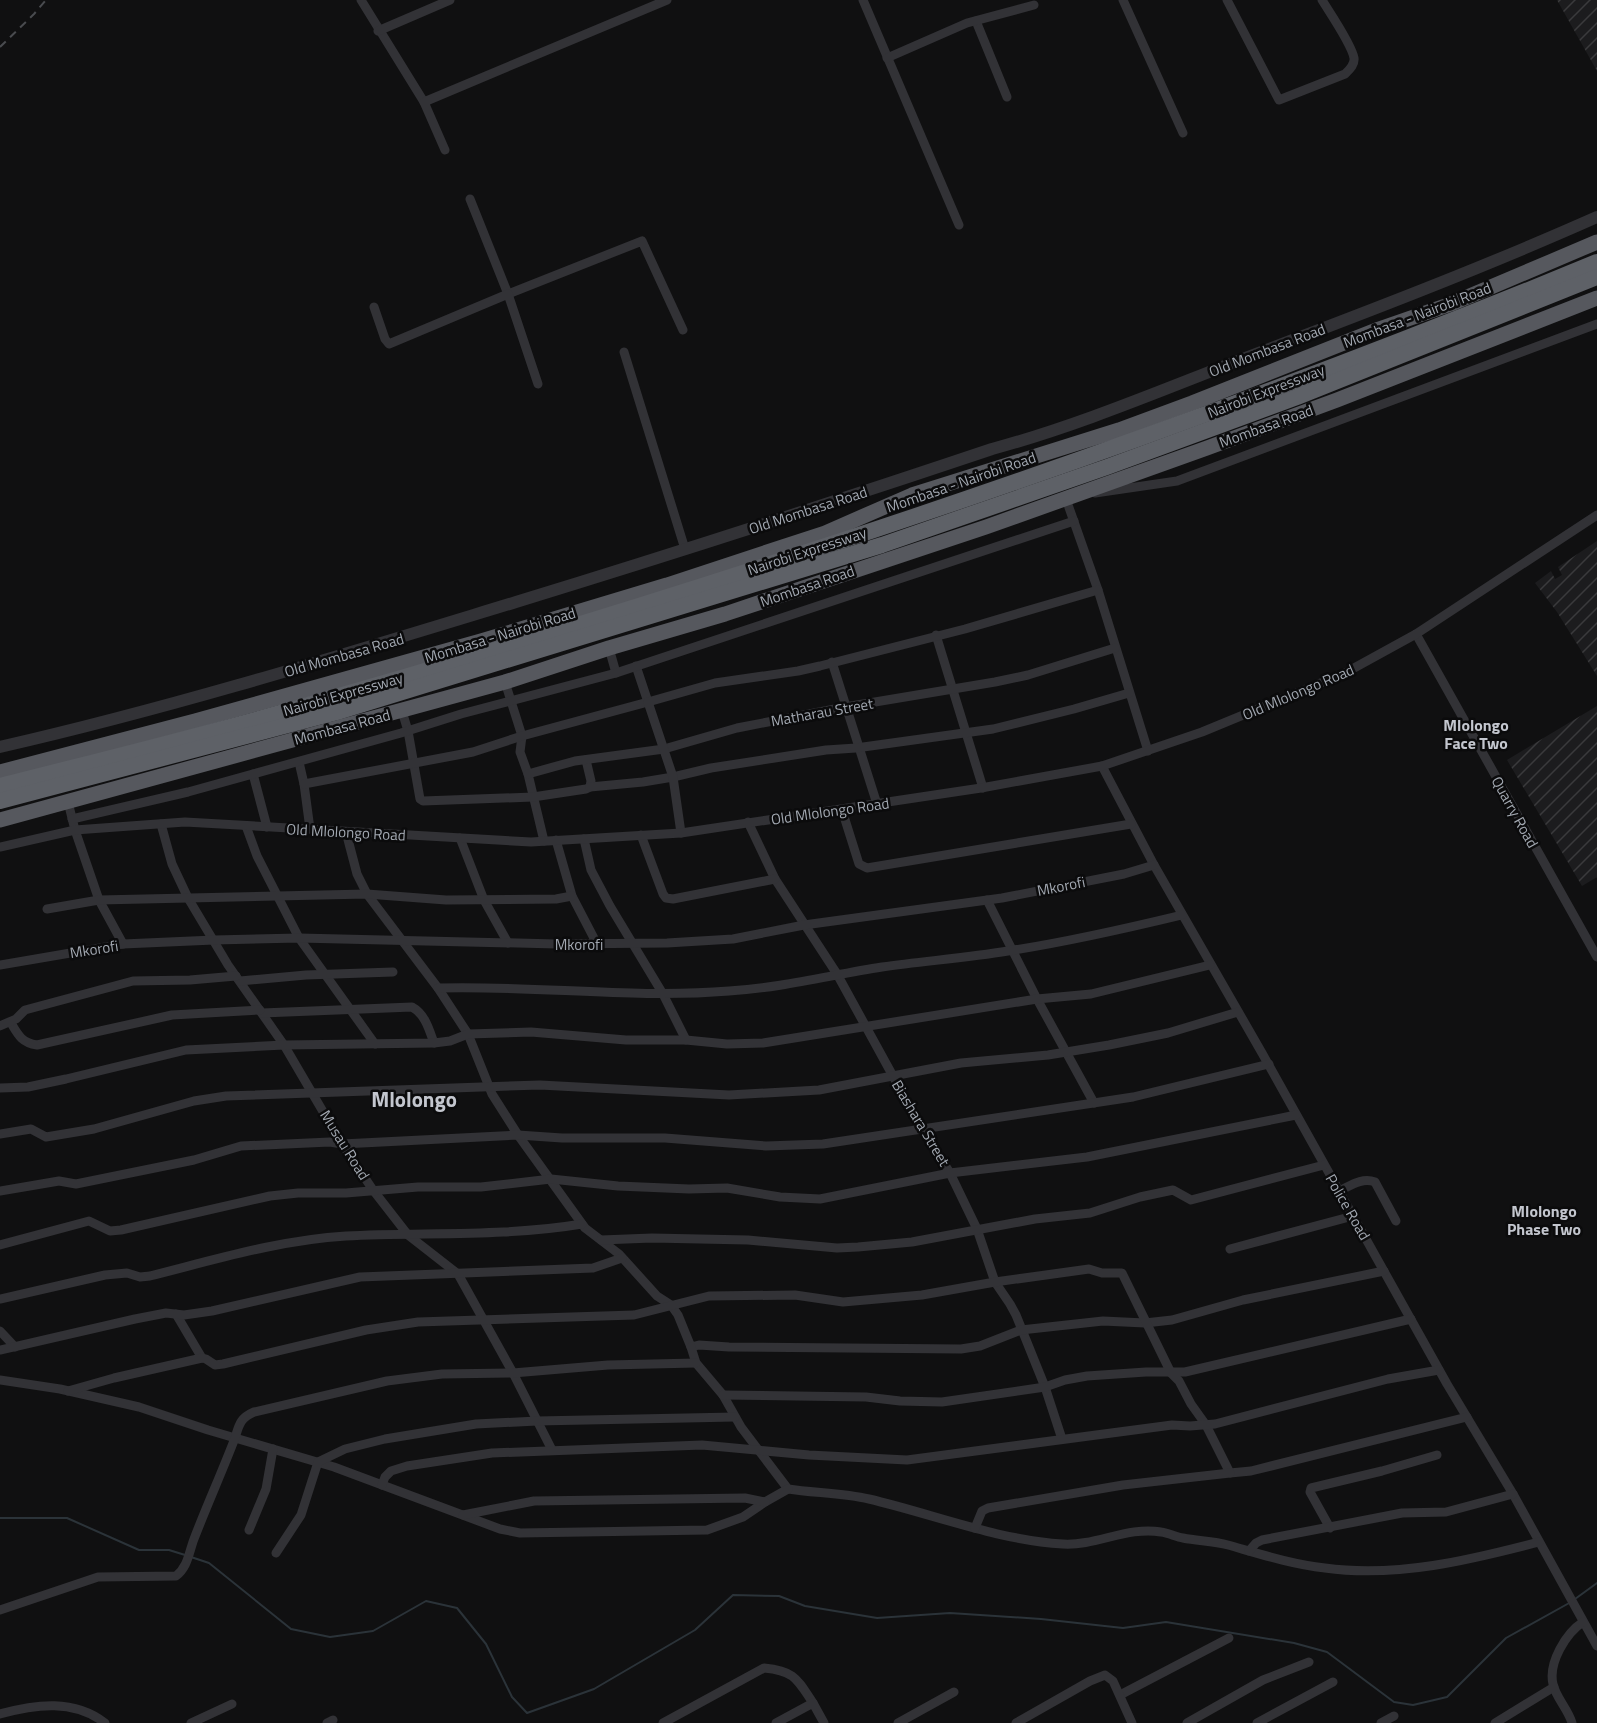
<svg xmlns="http://www.w3.org/2000/svg" width="1597" height="1723" font-family="'Titillium Web',sans-serif">
<defs>
<pattern id="industrial-furrows" width="10" height="10" patternUnits="userSpaceOnUse" patternTransform="scale(1.5)"><rect width="10" height="10" fill="#1c1c1e"/><path d="M-1 1l2-2M0 10L10 0M9 11l2-2" fill="none" stroke="#3a3a3c"/></pattern>
</defs>
<rect width="100%" height="100%" fill="#101011"/>
<g fill="url(#industrial-furrows)">
<path d="M1557,0H1597V71Z"/>
<path d="M1597,541V676L1557,612L1535,583L1551,571L1555,579L1562,575L1558,567Z"/>
<path d="M1597,706V877L1582,886L1507,760Z"/>
</g>
<g fill="none" stroke-linecap="round" stroke-linejoin="round">
<g stroke="#2b3339" stroke-width="2">
<path d="M0,1518H67L139,1550H169L185,1555"/>
<path d="M191,1557L209,1563L291,1629L330,1637L373,1631L426,1601L457,1608L486,1644L512,1697L527,1713L594,1689L695,1630L733,1595L779,1596L805,1606L877,1618L950,1613L1041,1619L1123,1628L1166,1622L1294,1643L1327,1652L1394,1702L1413,1705L1447,1697L1506,1638L1571,1602"/>
<path d="M1575,1599L1597,1583"/>
</g>
<g stroke="#323236" stroke-width="9">
<path d="M361,0L424,102"/>
<path d="M863,0L959,225"/>
<path d="M1123,0L1183,133"/>
<path d="M1227,0L1279,100L1345,74C1349,70 1355,65 1354,58C1352,45 1330,13 1322,0"/>
<path d="M976,21L1007,97"/>
<path d="M378,31L450,0"/>
<path d="M887,58L967,23L1034,5"/>
<path d="M445,150L424,102L667,0"/>
<path d="M470,199L508,294L642,241L683,330"/>
<path d="M374,307L385,339L389,344L508,294L538,384"/>
<path d="M624,352L685,549"/>
<path d="M1095,493L1177,481L1597,324"/>
<path d="M1066,499L1098,590L1148,751"/>
<path d="M1416,634L1597,957"/>
<path d="M936,635L983,788"/>
<path d="M609,648L616,673"/>
<path d="M832,662L877,804"/>
<path d="M505,682L522,736L520,752L528,774L544,841"/>
<path d="M402,711L408,731L420,799L423,801L533,797L586,789L590,787L591,781L586,760"/>
<path d="M299,762L304,784L310,829"/>
<path d="M1102,766L1154,865L1262,1053L1447,1384L1513,1494L1597,1646"/>
<path d="M253,774L267,827"/>
<path d="M528,774L575,761L664,749L737,728L845,707L995,682L1028,675L1115,648"/>
<path d="M304,784L473,752L522,736L648,702L636,666"/>
<path d="M590,787L643,782L673,777L711,768L826,750L856,748L993,729L1074,709L1129,693"/>
<path d="M68,802L75,830L99,900L123,944"/>
<path d="M842,810L859,864L867,868L1131,824"/>
<path d="M72,819L188,792L401,733L461,714L616,673L1074,521"/>
<path d="M748,822L775,879L837,974L922,1129L950,1173L977,1229L995,1282L1010,1304L1016,1315L1045,1387L1062,1439"/>
<path d="M161,824L172,864L188,898L228,965L284,1045L342,1144L373,1190L408,1235L458,1274L513,1373L552,1450"/>
<path d="M246,826L257,856L299,938L375,1044"/>
<path d="M346,832L357,874L367,894L438,988L468,1034L492,1094L518,1135L585,1228L619,1254L657,1296L671,1305L678,1315L691,1347L699,1345L729,1347L961,1349L980,1346L1021,1330L1103,1321L1145,1323L1172,1320L1243,1300L1384,1271"/>
<path d="M681,833L673,777L648,702L715,683L798,671L820,666L965,629L1098,590"/>
<path d="M641,835L663,894L666,898L673,899L775,879"/>
<path d="M460,838L484,900L508,943"/>
<path d="M584,839L591,870L610,906L663,994L686,1040"/>
<path d="M556,840L572,896L597,944"/>
<path d="M0,847L75,830L185,822L531,842L681,833L981,788L1102,766L1202,732L1345,673L1416,634L1597,515"/>
<path d="M987,900L1037,999L1094,1103"/>
<path d="M47,909L99,900L367,894L446,900L556,899L572,896"/>
<path d="M0,965L123,944L214,940L299,938L557,944L667,943L733,939L804,925L1002,898L1124,874L1154,865"/>
<path d="M240,981L306,975L393,972"/>
<path d="M438,988C535,985 632,999 729,991C780,988 831,975 882,967C924,961 966,958 1008,951C1067,942 1124,929 1182,915"/>
<path d="M262,1013L412,1007C425,1014 429,1029 434,1043"/>
<path d="M11,1023C18,1035 22,1043 37,1045L172,1015L260,1010"/>
<path d="M0,1026L16,1019L25,1010L133,981L190,980L236,976"/>
<path d="M0,1088L28,1087L66,1079L186,1050L284,1045L434,1043L450,1041L468,1034L531,1032L626,1040H686L727,1044L763,1043L1037,999L1091,994L1210,965"/>
<path d="M0,1134L31,1129L46,1137L94,1129L194,1101L226,1096L540,1085L729,1095L819,1090L961,1063L1048,1055L1109,1045L1168,1033L1238,1012"/>
<path d="M0,1191L59,1181L76,1184L194,1160L241,1146L330,1142L342,1144L518,1135L562,1138H665L766,1146L823,1144L1133,1097L1269,1064"/>
<path d="M1339,1191C1350,1186 1362,1177 1375,1182L1396,1221"/>
<path d="M601,1240L652,1238L748,1240L837,1248L858,1247L912,1242L1035,1219L1090,1213L1140,1197L1173,1190L1191,1200L1324,1165"/>
<path d="M0,1245L89,1221L110,1231L121,1230L270,1196L298,1193H346L418,1187H481L551,1179L618,1186L689,1189L727,1188L780,1197L820,1199L950,1173L1087,1157L1296,1115"/>
<path d="M1230,1249L1353,1216"/>
<path d="M0,1299L105,1275L127,1273L140,1277L150,1276C214,1260 279,1240 346,1236C424,1232 504,1237 582,1224"/>
<path d="M176,1314L202,1358"/>
<path d="M0,1331L15,1347"/>
<path d="M691,1347L696,1363L723,1395L741,1427L788,1489C814,1493 843,1493 869,1499C933,1514 997,1540 1063,1544C1096,1546 1128,1526 1161,1532C1169,1533 1176,1537 1183,1538C1198,1541 1213,1541 1228,1545C1260,1554 1291,1564 1325,1568C1397,1578 1470,1560 1539,1542"/>
<path d="M0,1350L135,1319L166,1313L184,1315L212,1311L360,1277L593,1268L622,1258"/>
<path d="M0,1380L60,1389L139,1407L208,1430L334,1467L500,1529L520,1533L707,1530L743,1517L765,1502L788,1489"/>
<path d="M68,1391L114,1378L202,1358L206,1359L215,1365L223,1364L366,1330L418,1322L634,1315L709,1296L795,1295L843,1302L922,1295L995,1282L1089,1269L1102,1273H1122L1171,1373L1179,1381L1191,1404L1206,1425L1230,1473L1251,1471L1467,1417"/>
<path d="M723,1395L866,1397L900,1401L942,1402L1045,1387L1065,1380L1087,1376L1146,1372H1185L1411,1319"/>
<path d="M382,1485L385,1477L391,1471L407,1466L492,1453L702,1445L809,1455L907,1460L1172,1425L1190,1426L1215,1424L1388,1379L1439,1370"/>
<path d="M463,1515L534,1501L745,1498L765,1502"/>
<path d="M975,1528L982,1511L988,1508L1123,1485L1230,1473"/>
<path d="M1330,1528L1310,1492L1311,1488L1382,1471L1437,1455"/>
<path d="M249,1530L266,1489L273,1449"/>
<path d="M1249,1551L1256,1543L1262,1540L1402,1513L1446,1512L1513,1494"/>
<path d="M276,1553L301,1515L318,1462L345,1449L385,1439L476,1424L537,1421L735,1417"/>
<path d="M0,1610L98,1577L176,1576C188,1567 189,1552 194,1539C207,1505 222,1472 235,1438C239,1425 240,1418 254,1412L387,1381L442,1374L513,1373L608,1365L696,1363"/>
<path d="M1120,1695L1229,1638"/>
<path d="M0,1714C36,1704 74,1699 105,1723"/>
<path d="M191,1723L232,1704"/>
<path d="M327,1723L333,1720"/>
<path d="M663,1723L764,1668C795,1671 797,1679 813,1703"/>
<path d="M776,1723L813,1703L824,1723"/>
<path d="M898,1723L954,1692"/>
<path d="M1016,1723L1090,1681L1105,1675L1113,1681L1132,1723"/>
<path d="M1187,1723L1263,1680L1309,1662"/>
<path d="M1257,1723L1333,1682"/>
<path d="M1381,1723L1394,1716"/>
<path d="M1495,1723L1554,1687"/>
<path d="M1572,1723C1568,1709 1556,1698 1553,1684C1548,1663 1566,1633 1583,1622"/>
</g>
<path stroke="#323236" stroke-width="12" d="M0,747C175,707 345,654 516,602C676,553 834,502 992,449C1077,426 1157,392 1240,360C1359,315 1480,269 1597,217"/>
<g stroke="#56585e" stroke-width="15">
<path d="M0,772L195,721L481,641L667,585L825,533L912,495L1119,430L1192,403L1379,329L1451,304L1597,242"/>
<path d="M0,820L505,682L609,648L725,614L986,527L1207,448L1337,400L1597,298"/>
</g>
<g stroke="#5e6167" stroke-width="16">
<path d="M0,786C98,761 197,737 294,709C735,583 1173,437 1597,262"/>
<path d="M0,801L337,712L882,545L1107,467L1297,397L1597,277"/>
</g>
<path stroke="#494b4f" stroke-width="2" stroke-dasharray="8 6" stroke-linecap="butt" d="M0,47L34,14L46,0"/>
</g>
<g text-anchor="middle" dominant-baseline="central" stroke-width="5" stroke-linejoin="round" paint-order="stroke">
<g font-size="15" fill="#a2a8b1" stroke="#0b0b0c">
<text transform="translate(1417 315) rotate(-21)">Mombasa - Nairobi Road</text>
<text transform="translate(1267 350) rotate(-21)">Old Mombasa Road</text>
<text transform="translate(1266 391) rotate(-21)">Nairobi Expressway</text>
<text transform="translate(1266 426) rotate(-20)">Mombasa Road</text>
<text transform="translate(961 482) rotate(-19)">Mombasa - Nairobi Road</text>
<text transform="translate(808 510) rotate(-18)">Old Mombasa Road</text>
<text transform="translate(807 551) rotate(-18)">Nairobi Expressway</text>
<text transform="translate(807 586) rotate(-19)">Mombasa Road</text>
<text transform="translate(500 635) rotate(-17)">Mombasa - Nairobi Road</text>
<text transform="translate(344 655) rotate(-16)">Old Mombasa Road</text>
<text transform="translate(1298 692) rotate(-23)">Old Mlolongo Road</text>
<text transform="translate(343 694) rotate(-16)">Nairobi Expressway</text>
<text transform="translate(822 712) rotate(-10)">Matharau Street</text>
<text transform="translate(342 727) rotate(-15)">Mombasa Road</text>
<text transform="translate(830 811) rotate(-8)">Old Mlolongo Road</text>
<text transform="translate(1515 812) rotate(61)">Quarry Road</text>
<text transform="translate(346 832) rotate(3)">Old Mlolongo Road</text>
<text transform="translate(1061 886) rotate(-11)">Mkorofi</text>
<text x="579" y="944">Mkorofi</text>
<text transform="translate(94 949) rotate(-9)">Mkorofi</text>
<text transform="translate(921 1123) rotate(59)">Biashara Street</text>
<text transform="translate(345 1145) rotate(58)">Musau Road</text>
<text transform="translate(1348 1207) rotate(60)">Police Road</text>
</g>
<g font-size="16" font-weight="bold" fill="#c3c6ce" stroke="#0b0b0c">
<text x="1476" y="725">Mlolongo<tspan x="1476" dy="18">Face Two</tspan></text>
<text x="1544" y="1211">Mlolongo<tspan x="1544" dy="18">Phase Two</tspan></text>
</g>
<g font-size="21" font-weight="bold" fill="#c3c6ce" stroke="#0b0b0c">
<text x="414" y="1099">Mlolongo</text>
</g>
</g>
</svg>
